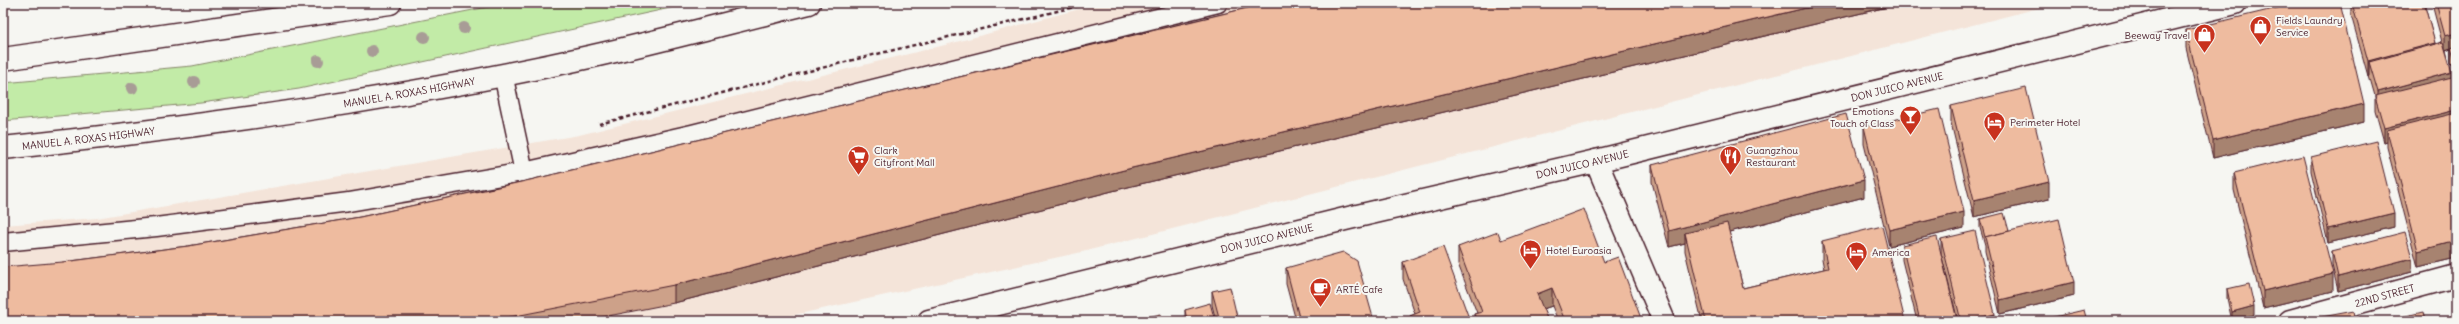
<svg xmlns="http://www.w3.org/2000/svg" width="2459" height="324" font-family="Delius,sans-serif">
<rect width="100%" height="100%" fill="#f6f6f2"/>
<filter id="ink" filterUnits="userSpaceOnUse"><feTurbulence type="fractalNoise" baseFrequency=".025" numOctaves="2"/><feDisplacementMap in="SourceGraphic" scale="8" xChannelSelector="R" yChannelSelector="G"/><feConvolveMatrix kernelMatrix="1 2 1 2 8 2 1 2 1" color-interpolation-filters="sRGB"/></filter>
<g filter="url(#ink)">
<path fill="#f4e4d9" d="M1102,3H2059L1082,252L767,321H3V225L97,218L579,135L945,45Z"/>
<path fill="#c2eba7" stroke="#868569" d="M508,3H693L299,89L201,103L3,121V83L192,66Z"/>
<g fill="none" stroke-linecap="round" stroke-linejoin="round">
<defs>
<g id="lane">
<path d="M503,74L524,172"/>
<path d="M3,242L156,227L349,202L524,172L692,134L1218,3"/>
</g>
<g id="street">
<path d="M1596,161L1664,321"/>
<path id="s1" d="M2290,321L2456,276"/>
</g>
<g id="secondary">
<path id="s2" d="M929,321L1349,218L1596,161L2235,3"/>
</g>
<g id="primary">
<path d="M3,59L390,3"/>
<path id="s3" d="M3,148C199,127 396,100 589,57C662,41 735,21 809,3"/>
</g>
</defs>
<use href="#lane" stroke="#4a1f2b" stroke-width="21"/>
<use href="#street" stroke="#4a1f2b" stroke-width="25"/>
<use href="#secondary" stroke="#4a1f2b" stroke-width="25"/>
<use href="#primary" stroke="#4a1f2b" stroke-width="25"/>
<path stroke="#4a1f2b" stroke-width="2.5" stroke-dasharray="4 3" stroke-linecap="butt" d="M599,124L877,54L1091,3"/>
<use href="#lane" stroke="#f6f6f2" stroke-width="18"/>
<use href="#street" stroke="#f6f6f2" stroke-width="22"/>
<use href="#secondary" stroke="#f6f6f2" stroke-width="22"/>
<use href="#primary" stroke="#f6f6f2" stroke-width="22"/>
</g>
<g fill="#a89c96">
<circle cx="464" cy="28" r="6"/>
<circle cx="424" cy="37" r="6"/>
<circle cx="372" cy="51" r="6"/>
<circle cx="318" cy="61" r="6"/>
<circle cx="194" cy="82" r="6"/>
<circle cx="132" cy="88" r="6"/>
</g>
<g fill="#cda189" stroke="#4a1f2b" fill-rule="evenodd">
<path d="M1268,3H1904L1132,186L674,303L583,321H3L63,262L188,246L360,217L530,180Z"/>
<path d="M2351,3H2424L2435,44L2442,42L2433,8V3H2456V258L2418,267L2387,147V141L2384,142L2375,110V96L2369,75L2368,76L2351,15ZM2451,48V61L2456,76L2452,77L2446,50Z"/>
<path d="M2186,30L2364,122L2213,158L2186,48Z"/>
<path d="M1951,106L2049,199L1974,217L1951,123Z"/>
<path d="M1864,127L1964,228L1889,246L1864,144Z"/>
<path d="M2311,157L2394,227L2328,243L2311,171Z"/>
<path d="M1652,165L1864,197L1729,232L1743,288L1824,269L1822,259V241L1905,321H1702L1685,251V243L1669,247L1652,182Z"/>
<path d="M2234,173L2333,291L2263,308L2234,190Z"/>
<path d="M1980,219L2009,231L2074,296L2000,314L1985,251V245L1980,228Z"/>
<path d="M1941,239L1995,321H1958L1941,253Z"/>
<path d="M1501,240L1604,262L1642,321H1558L1552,306L1543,309L1548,321H1474V314L1477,313L1458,264V247Z"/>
<path d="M1902,245L1957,321H1917L1902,260Z"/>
<path d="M2332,251L2412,272L2338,291L2332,265Z"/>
<path d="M1403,262L1470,321H1410V316L1415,314L1403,279Z"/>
<path d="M1286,268L1374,321H1296L1286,284Z"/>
<path d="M2227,289L2254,315L2232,321L2227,298Z"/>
<path d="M1212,291L1238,321H1216L1212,305Z"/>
<path d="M1185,310L1215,321H1185Z"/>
</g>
<g fill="#a7836f" stroke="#4a1f2b">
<path d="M1827,3H1904L1132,186L674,303V285L1132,168Z"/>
<path d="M2456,33V47H2451V48L2445,50V36Z"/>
<path d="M2435,43V57L2369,62V75L2368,76V61Z"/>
<path d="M2452,72V86L2378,106V92Z"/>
<path d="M2364,104V122L2213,158V140Z"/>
<path d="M2456,110V124L2387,130V141L2384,142V128Z"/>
<path d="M1864,180V197L1687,243L1685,233V243L1669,247V231Z"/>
<path d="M2049,182V199L1974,217V200Z"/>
<path d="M1964,212V228L1889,246V230Z"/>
<path d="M2394,213V227L2328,243V229Z"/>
<path d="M2456,241V258L2418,267V251Z"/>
<path d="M2412,258V272L2338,291V277Z"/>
<path d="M2333,274V291L2263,308V291Z"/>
<path d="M2074,282V296L2000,314V300Z"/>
<path d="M1552,288V306L1537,311V294Z"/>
<path d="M2254,306V315L2232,321V312Z"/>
<path d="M1995,314V321H1965Z"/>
</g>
<g fill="#eebb9f" stroke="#4a1f2b">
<path d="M1268,3H1827L1132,168L674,285L490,321H3V267L63,262L188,246L360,217L530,180Z"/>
<path d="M2298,3H2340L2364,104L2213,140L2186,30Z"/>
<path d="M2352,3H2424L2435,43L2368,61Z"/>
<path d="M2436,3H2456V33L2445,36Z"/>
<path d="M2443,42L2452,72L2378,92L2369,62Z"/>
<path d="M2456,45V63L2451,47Z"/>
<path d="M2456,76V110L2384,128L2375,96Z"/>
<path d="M2026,88L2049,182L1974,200L1951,106Z"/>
<path d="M1939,109L1964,212L1889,230L1864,127Z"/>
<path d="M2456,113V241L2418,251L2387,130Z"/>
<path d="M1846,114L1864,180L1669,231L1652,165Z"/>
<path d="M2376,141L2394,213L2328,229L2311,157Z"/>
<path d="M2303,156L2333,274L2263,291L2234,173Z"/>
<path d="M1584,209L1604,262L1618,257L1642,321H1565L1552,288L1537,294L1548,321H1477L1474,314L1482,312L1458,247L1498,232L1501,240Z"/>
<path d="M2004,213L2009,231L1985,237L1980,219Z"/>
<path d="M2059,219L2074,282L2000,300L1985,237Z"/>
<path d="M1727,223L1743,288L1828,268L1822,241L1882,226L1905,321H1706L1685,233Z"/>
<path d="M1975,231L1995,314L1965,321H1961L1941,239Z"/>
<path d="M2405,232L2412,258L2338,277L2332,251Z"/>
<path d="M1937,237L1957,320L1952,321H1920L1902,245Z"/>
<path d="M1443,247L1470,321H1412L1410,316L1420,312L1403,262Z"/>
<path d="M1343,252L1357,261L1374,321H1300L1286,268Z"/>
<path d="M2249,284L2254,306L2232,312L2227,289Z"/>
<path d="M1230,287L1238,321H1220L1212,291Z"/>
<path d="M1210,303L1215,321H1187L1185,310Z"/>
<path d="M2084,310L2087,321H2037Z"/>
<path d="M2354,311L2356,321H2323L2322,317Z"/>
<path d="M2423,312L2425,321H2388V320Z"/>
<path d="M1161,314L1162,321H1128Z"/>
</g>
</g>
<defs>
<symbol id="shop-pin" viewBox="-11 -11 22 30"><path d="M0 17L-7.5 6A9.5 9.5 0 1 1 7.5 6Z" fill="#c8321e" stroke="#f6f6f2"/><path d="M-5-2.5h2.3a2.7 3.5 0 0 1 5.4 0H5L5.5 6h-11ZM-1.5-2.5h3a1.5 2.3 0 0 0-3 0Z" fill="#fff"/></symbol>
<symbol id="bar-pin" viewBox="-11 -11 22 30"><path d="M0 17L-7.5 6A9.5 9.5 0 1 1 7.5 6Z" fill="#c8321e" stroke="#f6f6f2"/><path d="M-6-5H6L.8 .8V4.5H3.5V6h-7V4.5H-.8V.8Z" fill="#fff"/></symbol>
<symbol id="hotel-pin" viewBox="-11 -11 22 30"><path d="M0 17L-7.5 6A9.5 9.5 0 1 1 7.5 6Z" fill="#c8321e" stroke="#f6f6f2"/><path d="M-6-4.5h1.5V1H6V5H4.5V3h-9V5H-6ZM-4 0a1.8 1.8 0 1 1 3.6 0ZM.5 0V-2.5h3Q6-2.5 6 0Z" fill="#fff"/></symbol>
<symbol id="supermarket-pin" viewBox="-11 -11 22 30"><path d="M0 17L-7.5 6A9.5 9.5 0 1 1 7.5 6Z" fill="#c8321e" stroke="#f6f6f2"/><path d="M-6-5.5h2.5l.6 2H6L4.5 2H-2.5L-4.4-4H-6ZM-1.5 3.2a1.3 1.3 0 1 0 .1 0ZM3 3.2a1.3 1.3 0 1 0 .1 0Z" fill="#fff"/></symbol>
<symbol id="restaurant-pin" viewBox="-11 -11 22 30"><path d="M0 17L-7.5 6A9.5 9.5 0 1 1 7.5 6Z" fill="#c8321e" stroke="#f6f6f2"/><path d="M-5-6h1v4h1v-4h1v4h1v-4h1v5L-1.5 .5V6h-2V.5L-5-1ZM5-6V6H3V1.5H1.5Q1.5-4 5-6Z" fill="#fff"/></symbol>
<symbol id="cafe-pin" viewBox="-11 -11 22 30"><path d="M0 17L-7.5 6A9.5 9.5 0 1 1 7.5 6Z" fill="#c8321e" stroke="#f6f6f2"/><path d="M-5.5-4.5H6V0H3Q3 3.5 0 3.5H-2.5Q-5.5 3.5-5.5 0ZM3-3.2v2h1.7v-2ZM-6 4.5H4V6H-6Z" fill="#fff"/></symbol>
</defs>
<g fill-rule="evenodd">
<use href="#shop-pin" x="2248" y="14" width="25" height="34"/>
<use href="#shop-pin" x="2192" y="22" width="25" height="34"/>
<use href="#bar-pin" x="1898" y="104" width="25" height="34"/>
<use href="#hotel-pin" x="1982" y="110" width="25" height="34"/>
<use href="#supermarket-pin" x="846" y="144" width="25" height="34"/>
<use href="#restaurant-pin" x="1718" y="144" width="25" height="34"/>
<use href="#hotel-pin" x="1518" y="238" width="25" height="34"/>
<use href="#hotel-pin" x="1844" y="240" width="25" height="34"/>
<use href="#cafe-pin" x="1308" y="276" width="25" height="34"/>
</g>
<g text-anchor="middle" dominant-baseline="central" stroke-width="4" stroke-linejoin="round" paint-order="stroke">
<g font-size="10" fill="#4a1f2b" stroke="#f6f6f2" text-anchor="start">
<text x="2276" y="20">Fields Laundry<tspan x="2276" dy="12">Service</tspan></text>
<text x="2190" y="35" text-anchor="end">Beeway Travel</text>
<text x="1894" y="111" text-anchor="end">Emotions<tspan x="1894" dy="12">Touch of Class</tspan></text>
<text x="2010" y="122">Perimeter Hotel</text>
<text x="874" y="150">Clark<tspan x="874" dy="12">Cityfront Mall</tspan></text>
<text x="1746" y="150">Guangzhou<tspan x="1746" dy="12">Restaurant</tspan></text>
<text x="1546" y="250">Hotel Euroasia</text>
<text x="1872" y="252">America</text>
<text x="1336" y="289">ARTÉ Cafe</text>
</g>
<g font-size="10" fill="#4a1f2b" stroke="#f6f6f2">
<text stroke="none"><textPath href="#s2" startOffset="996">DON JUICO AVENUE</textPath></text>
<text stroke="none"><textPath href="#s3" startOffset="410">MANUEL A. ROXAS HIGHWAY</textPath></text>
<text stroke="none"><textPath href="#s3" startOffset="86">MANUEL A. ROXAS HIGHWAY</textPath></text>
<text stroke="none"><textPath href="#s2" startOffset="672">DON JUICO AVENUE</textPath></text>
<text stroke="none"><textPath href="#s2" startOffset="348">DON JUICO AVENUE</textPath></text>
<text stroke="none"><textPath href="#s1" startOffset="98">22ND STREET</textPath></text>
</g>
</g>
<rect width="2459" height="324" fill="none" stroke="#f6f6f2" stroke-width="16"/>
<rect x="8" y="8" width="2443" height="308" fill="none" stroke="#4a1f2b" stroke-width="1.5" filter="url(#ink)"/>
</svg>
